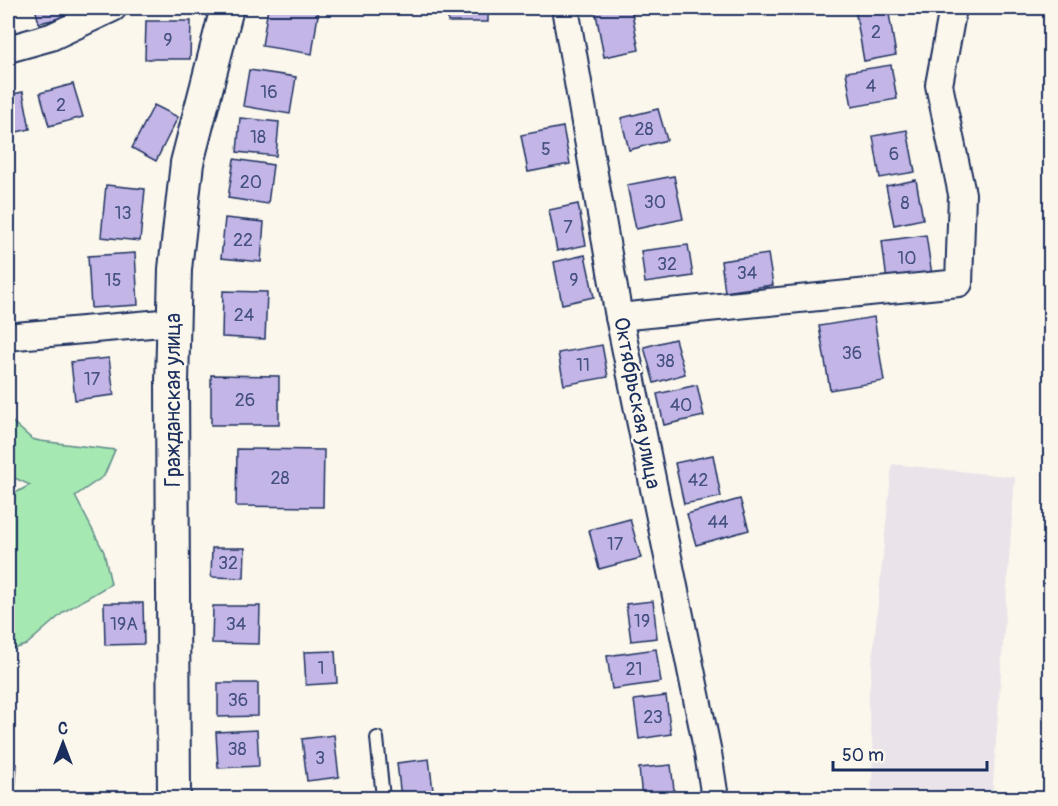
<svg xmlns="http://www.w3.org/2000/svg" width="1058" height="806" font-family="Pangolin,sans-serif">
<rect width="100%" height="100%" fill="#fbf7ec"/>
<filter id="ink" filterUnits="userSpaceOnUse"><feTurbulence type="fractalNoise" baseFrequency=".0167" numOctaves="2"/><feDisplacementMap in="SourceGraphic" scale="12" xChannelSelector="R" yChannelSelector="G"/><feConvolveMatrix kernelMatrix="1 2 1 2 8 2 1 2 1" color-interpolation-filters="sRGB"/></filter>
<g filter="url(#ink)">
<path fill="#eae4ea" d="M892,464L1015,477L992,798H871L873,750L868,703Z"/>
<path fill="#a6e8b2" stroke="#608c88" stroke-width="1.5" d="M8,418L32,439L40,441L115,450L104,476L75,496L104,552L111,584L65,611L26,645L8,651V497L30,485L8,475Z"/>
<g fill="#c3b6e7" stroke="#1b2f5e" stroke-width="1.5">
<path d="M35,8H68L70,16L39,23Z"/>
<path d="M268,8H319L312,54L262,46Z"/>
<path d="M373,8H405L404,13L373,10Z"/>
<rect x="448" y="8" width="40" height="14"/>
<path d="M595,8H631L639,50L604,57Z"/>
<path d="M861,8H888L896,55L864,61L855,9Z"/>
<path d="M146,21H191L190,59H145Z"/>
<path d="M891,65L897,99L852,107L846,72Z"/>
<path d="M249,70L296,77L290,114L243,106Z"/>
<path d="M73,84L83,117L49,126L40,93Z"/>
<path d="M23,92L30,129L8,134V95Z"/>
<path d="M154,105L178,117L156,161L132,148Z"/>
<path d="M658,109L667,140L629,150L621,118Z"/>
<path d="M240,118L279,122L276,156L237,152Z"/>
<path d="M563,127L570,164L528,172L521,135Z"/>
<path d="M907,130L915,172L880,178L873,136Z"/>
<path d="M234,159L273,165L268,204L228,198Z"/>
<path d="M674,176L683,219L636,229L627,185Z"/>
<path d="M916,180L923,219L894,225L886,186Z"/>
<path d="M106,185L145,189L140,241L101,237Z"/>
<path d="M578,204L586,245L557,251L549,210Z"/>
<path d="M225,218L264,222L261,262L221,258Z"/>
<path d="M926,235L932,275L887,281L882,241Z"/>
<path d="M688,245L693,276L645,283L641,251Z"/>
<path d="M135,253L138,305L91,308L88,256Z"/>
<path d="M768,254L773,285L725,292L721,261Z"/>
<path d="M585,255L594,297L562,304L554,262Z"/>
<path d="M223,291L267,292L265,339L222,337Z"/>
<path d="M874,317L884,381L830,390L819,326Z"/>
<path d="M675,339L685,374L654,383L644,347Z"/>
<path d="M602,345L608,377L564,385L558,353Z"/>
<path d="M109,358L114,395L75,400L71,362Z"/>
<path d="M211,375L279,376V425H211Z"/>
<path d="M697,385L704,416L664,425L657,394Z"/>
<path d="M237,449L324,450L323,507L236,506Z"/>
<path d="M713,455L721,497L684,504L675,463Z"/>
<path d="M740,499L749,530L696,545L687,514Z"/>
<path d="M630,519L641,558L599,569L589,530Z"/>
<path d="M212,548H245L244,578L211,577Z"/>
<path d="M653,601L657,638L631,641L626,604Z"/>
<path d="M104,603H143L144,644L105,645Z"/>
<path d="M213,606H260L259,644L212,643Z"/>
<path d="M656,649L661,682L612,689L607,656Z"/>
<path d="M335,651L337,683L306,685L304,652Z"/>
<path d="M218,683H258V716L218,717Z"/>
<path d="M666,696L671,734L639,739L634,700Z"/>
<path d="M257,730L259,766L218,768L216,732Z"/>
<path d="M334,735L339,777L307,781L302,739Z"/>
<path d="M429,759L434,798H401L397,763Z"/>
<path d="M8,763L17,764L15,793L8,792Z"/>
<path d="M671,765L675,798H642L639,768Z"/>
</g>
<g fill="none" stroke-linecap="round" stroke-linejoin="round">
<defs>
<path id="service" d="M377,738L383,798"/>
<g id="minor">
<path d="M565,8L619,317L708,753L715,798"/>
<path d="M8,49L51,37L113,8"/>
<path d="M619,317L959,283L962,194L939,85L953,8"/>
<path d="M8,338L16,336L173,322"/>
</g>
<path id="tertiary" d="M174,798L172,382L175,269L187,163L227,8"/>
</defs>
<use href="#service" stroke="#1b2f5e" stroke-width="16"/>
<use href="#minor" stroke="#1b2f5e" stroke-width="30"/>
<use href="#tertiary" stroke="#1b2f5e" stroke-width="36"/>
<use href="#service" stroke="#fbf7ec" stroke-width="12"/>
<use href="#minor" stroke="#fbf7ec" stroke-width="26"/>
<use href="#tertiary" stroke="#fbf7ec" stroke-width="32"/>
</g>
</g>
<g text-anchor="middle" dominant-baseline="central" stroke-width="5" stroke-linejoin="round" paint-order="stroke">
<g font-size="18" fill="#455180">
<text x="876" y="32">2</text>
<text x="168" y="40">9</text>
<text x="871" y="86">4</text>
<text x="269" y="92">16</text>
<text x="61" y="105">2</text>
<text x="644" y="129">28</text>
<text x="258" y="137">18</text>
<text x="546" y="149">5</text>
<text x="894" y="154">6</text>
<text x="251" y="182">20</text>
<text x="655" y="202">30</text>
<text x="905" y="203">8</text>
<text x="123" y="213">13</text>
<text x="568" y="227">7</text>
<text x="243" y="240">22</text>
<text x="907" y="258">10</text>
<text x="667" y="264">32</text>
<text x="747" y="273">34</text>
<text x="113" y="280">15</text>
<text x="574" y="280">9</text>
<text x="244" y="315">24</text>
<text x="852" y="353">36</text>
<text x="665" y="361">38</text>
<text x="583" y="365">11</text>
<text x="92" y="379">17</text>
<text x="245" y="400">26</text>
<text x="681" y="405">40</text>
<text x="280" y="478">28</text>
<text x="698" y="480">42</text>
<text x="718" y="522">44</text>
<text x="615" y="544">17</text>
<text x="228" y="563">32</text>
<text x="642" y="621">19</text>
<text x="124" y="624">19А</text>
<text x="236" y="624">34</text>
<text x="321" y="668">1</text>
<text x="634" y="669">21</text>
<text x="238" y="700">36</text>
<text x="653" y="717">23</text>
<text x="237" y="749">38</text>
<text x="320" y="758">3</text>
</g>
<g font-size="21" fill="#1b2f5e" stroke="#fbf7ec">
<text transform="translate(173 400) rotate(-90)">Гражданская улица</text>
<text transform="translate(637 403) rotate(79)">Октябрьская улица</text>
</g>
</g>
<rect width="1058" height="806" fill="none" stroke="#fbf7ec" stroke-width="30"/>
<rect x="15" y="15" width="1028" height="776" fill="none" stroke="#1b2f5e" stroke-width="2" filter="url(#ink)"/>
<g transform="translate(63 743)" stroke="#fbf7ec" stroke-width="4.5" paint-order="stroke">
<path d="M0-4.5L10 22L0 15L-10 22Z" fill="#1b2f5e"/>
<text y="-9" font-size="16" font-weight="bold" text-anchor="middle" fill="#1b2f5e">С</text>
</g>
<path d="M833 761v9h154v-9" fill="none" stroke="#1b2f5e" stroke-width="3"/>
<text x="842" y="761" font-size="18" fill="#1b2f5e" stroke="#fbf7ec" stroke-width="4.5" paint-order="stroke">50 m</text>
</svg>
